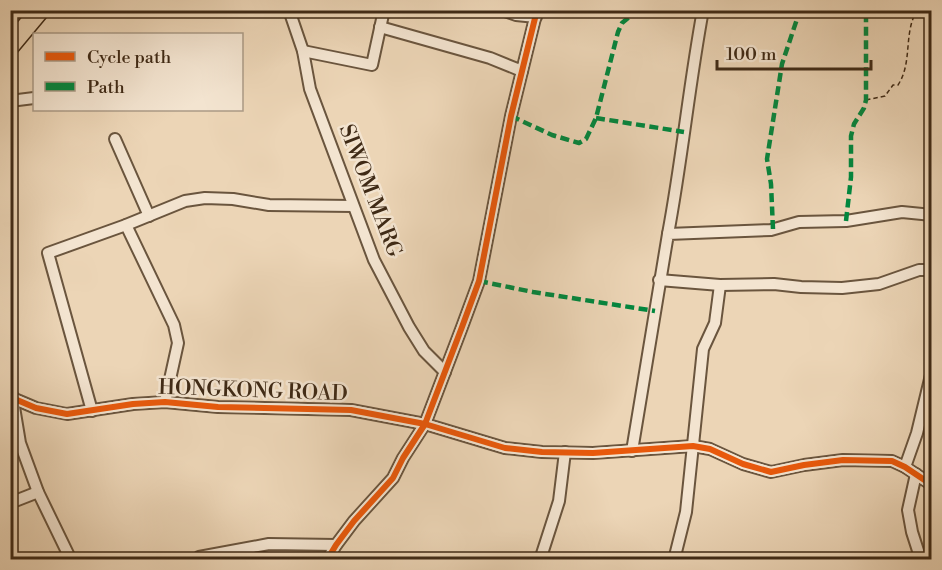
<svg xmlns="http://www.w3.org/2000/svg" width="942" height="570" font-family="'Libre Bodoni',serif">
<rect width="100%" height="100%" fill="#ecd5b6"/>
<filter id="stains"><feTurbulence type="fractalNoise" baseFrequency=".00333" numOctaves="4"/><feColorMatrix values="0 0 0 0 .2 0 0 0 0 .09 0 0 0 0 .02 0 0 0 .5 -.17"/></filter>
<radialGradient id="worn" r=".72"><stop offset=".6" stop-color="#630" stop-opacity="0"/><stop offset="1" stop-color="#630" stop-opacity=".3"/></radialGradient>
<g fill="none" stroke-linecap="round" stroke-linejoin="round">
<defs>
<g id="minor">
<path d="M289,10L303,51L310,89L374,260L409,327L424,351L445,372"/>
<path d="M502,10L516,15L536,17"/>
<path d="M380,27L490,58L522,71"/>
<path d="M303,51L372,65L384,10"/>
<path d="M10,101L34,98"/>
<path d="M115,139L149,216"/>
<path d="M126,225L174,325L178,343L165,402"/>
<path d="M668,234C682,160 689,85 703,10"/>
<path d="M659,280L720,285L774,284L801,287L842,288L879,284L919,270H932"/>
<path d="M12,395L20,443L38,492L71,560"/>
<path d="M10,397L36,408L67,414L133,404L165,402L218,407L351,410L425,424L505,448L542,452L593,453L693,446L710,449L743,464L771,472L804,465L843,460L892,461L905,467L932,485"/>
<path d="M92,411L48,253L126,225L185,201L205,198L233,199L269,205L353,206"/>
<path d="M632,451L668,234L771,230L799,222L846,221L902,212L932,215"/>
<path d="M905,467L917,433L932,371"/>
<path d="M916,474L908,510L912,532L921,560"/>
<path d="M10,503L38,492"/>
<path d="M199,557L269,544L336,545"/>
<path d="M327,560L336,545L354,521L393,478L403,458L425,424L462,327L479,281L511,116L537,10"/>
<path d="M540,560L559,501L565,452"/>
<path d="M674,560L686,512L703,349L715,323L720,285"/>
</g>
<path id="primary" d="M10,46L40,10"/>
</defs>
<use href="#minor" stroke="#6a553e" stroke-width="14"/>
<use href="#primary" stroke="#3f2a16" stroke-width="21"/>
<path stroke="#3f2a16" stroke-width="1.5" stroke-dasharray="4.5 3" stroke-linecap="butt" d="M866,100L885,96L893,85H898C913,62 903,34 917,10"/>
<use href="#minor" stroke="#f3e4d0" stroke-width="10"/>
<use href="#primary" stroke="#ecd5b6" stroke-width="18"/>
<g stroke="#00873e" stroke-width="4.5" stroke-dasharray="9 4.5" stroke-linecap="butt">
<path d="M511,116L552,135L579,143L586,139L596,118L618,32L622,23L638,10"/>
<path d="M596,118L684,132"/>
<path d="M846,221L851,177V136L854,124L864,108L866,100V10"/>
<path d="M773,229L771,184L767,159L782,64L800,10"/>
<path d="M479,281L533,292L655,311"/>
<path d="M187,560L199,557"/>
</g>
<defs>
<g id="cycleway">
<path d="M10,397L36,408L67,414L133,404L165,402L218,407L351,410L425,424L505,448L542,452L593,453L693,446L710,449L743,464L771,472L804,465L843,460L892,461L905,467L932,485"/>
<path d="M327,560L336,545L354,521L393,478L403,458L425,424L462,327L479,281L511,116L537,10"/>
</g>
</defs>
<use href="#cycleway" stroke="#f3e4d0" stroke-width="10"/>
<use href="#cycleway" stroke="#e8590c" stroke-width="6"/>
</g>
<g text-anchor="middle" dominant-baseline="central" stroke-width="5" stroke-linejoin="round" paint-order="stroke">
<g font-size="21" fill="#3f2a16" stroke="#f3e4d0">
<text transform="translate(370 191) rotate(69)">SIWOM MARG</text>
<text transform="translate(253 391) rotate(2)">HONGKONG ROAD</text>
</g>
</g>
<rect width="942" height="570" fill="none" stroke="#ecd5b6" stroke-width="36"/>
<rect x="12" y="12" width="918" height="546" fill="none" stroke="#3f2a16" stroke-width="3"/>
<rect x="18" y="18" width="906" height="534" fill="none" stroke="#3f2a16" stroke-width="1.5"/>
<rect x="33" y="33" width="210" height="78" fill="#f3e4d0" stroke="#ab9a86" stroke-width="1.5"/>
<rect x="45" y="52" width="30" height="9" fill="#e8590c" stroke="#ab9a86" stroke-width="1.5"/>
<text x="87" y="63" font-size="18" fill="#3f2a16">Cycle path</text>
<rect x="45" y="82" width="30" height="9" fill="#00873e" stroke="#ab9a86" stroke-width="1.5"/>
<text x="87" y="93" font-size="18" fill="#3f2a16">Path</text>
<path d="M717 60v9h154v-9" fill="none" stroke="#3f2a16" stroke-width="3"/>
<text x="726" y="60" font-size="18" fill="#3f2a16" stroke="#f3e4d0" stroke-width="4.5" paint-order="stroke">100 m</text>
<rect width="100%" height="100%" filter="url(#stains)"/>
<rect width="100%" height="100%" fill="url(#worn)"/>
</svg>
